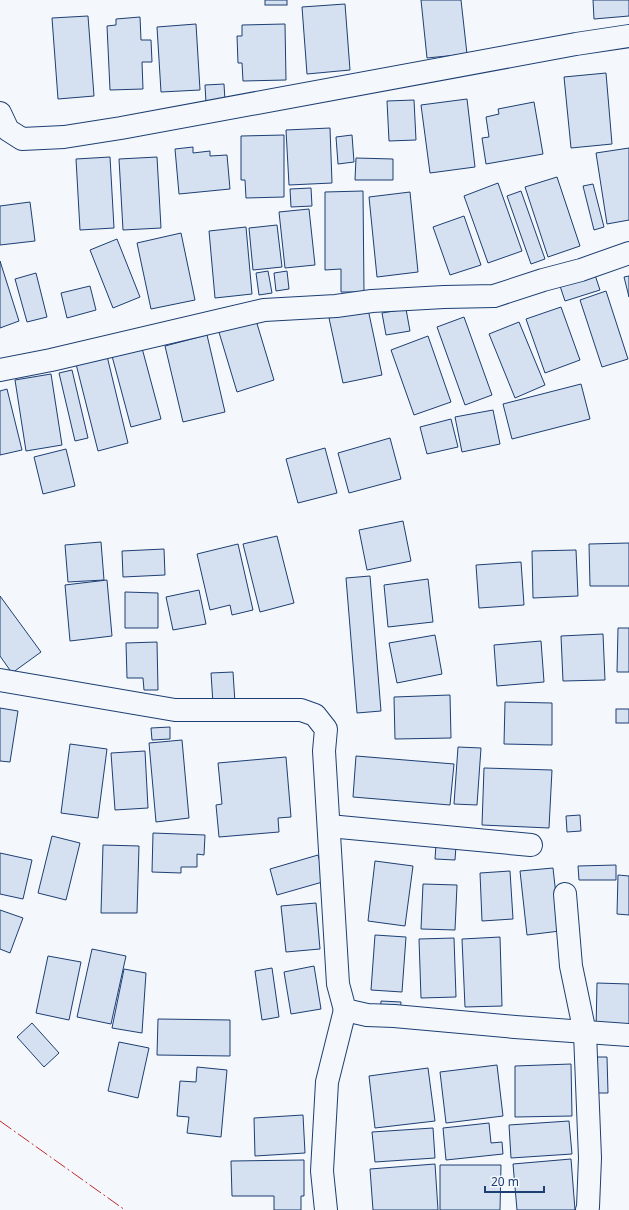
<svg xmlns="http://www.w3.org/2000/svg" width="629" height="1210" font-family="'Noto Sans',sans-serif">
<rect width="100%" height="100%" fill="#f4f7fb"/>
<g fill="#d5e0f0" stroke="#1d3f73">
<rect x="265" y="0" width="22" height="5"/>
<path d="M421,0H461L467,54L427,58Z"/>
<path d="M593,0H629V16L594,19Z"/>
<path d="M345,4L350,70L307,74L302,7Z"/>
<path d="M88,16L94,96L58,99L52,18Z"/>
<path d="M140,17L141,40H151L152,62H142L143,89L110,90L107,26L116,25V19Z"/>
<path d="M196,24L200,90L161,92L157,27Z"/>
<path d="M285,24L286,80L243,81L242,63H238L237,36H242V25Z"/>
<path d="M606,73L612,144L571,148L564,77Z"/>
<path d="M224,84L225,101L206,103L205,85Z"/>
<path d="M467,99L475,167L430,173L421,105Z"/>
<path d="M414,100L416,140L389,141L387,101Z"/>
<path d="M534,102L543,154L486,164L482,138L489,137L486,117L499,114L498,109Z"/>
<path d="M330,128L332,183L289,185L286,130Z"/>
<path d="M284,135V197L246,198L245,180H241V136Z"/>
<path d="M352,135L354,162L338,164L336,137Z"/>
<path d="M193,147V153L210,151V156L227,155L230,189L179,194L175,149Z"/>
<path d="M629,148V220L607,224L596,153Z"/>
<path d="M110,157L114,228L80,230L76,159Z"/>
<path d="M157,157L161,228L123,230L119,159Z"/>
<path d="M356,158L393,159V180H355Z"/>
<path d="M557,177L580,246L548,257L525,187Z"/>
<path d="M498,183L522,251L488,263L464,196Z"/>
<path d="M593,184L604,227L594,230L583,186Z"/>
<path d="M311,188L312,206L291,207L290,189Z"/>
<path d="M363,191L364,292H341V269L325,270V192Z"/>
<path d="M521,191L545,259L531,264L507,196Z"/>
<path d="M410,192L418,272L377,277L369,197Z"/>
<path d="M30,202L35,241L0,245V206Z"/>
<path d="M309,209L315,265L285,268L279,212Z"/>
<path d="M464,216L481,265L450,275L433,227Z"/>
<path d="M277,225L282,267L253,270L249,228Z"/>
<path d="M246,227L252,294L215,298L209,231Z"/>
<path d="M181,233L195,300L151,309L137,243Z"/>
<path d="M117,239L140,297L113,308L90,250Z"/>
<path d="M0,261L19,321L0,328Z"/>
<path d="M268,271L272,293L259,295L256,273Z"/>
<path d="M287,271L289,289L276,291L274,273Z"/>
<path d="M36,273L47,317L27,322L15,279Z"/>
<path d="M595,275L600,290L565,301L560,286Z"/>
<path d="M629,276V297L624,277Z"/>
<path d="M90,286L96,310L67,318L61,293Z"/>
<path d="M606,291L628,359L602,367L580,300Z"/>
<path d="M561,307L580,360L545,373L526,319Z"/>
<path d="M368,309L382,375L343,383L329,318Z"/>
<path d="M406,309L410,331L386,335L382,313Z"/>
<path d="M255,317L274,380L237,392L218,329Z"/>
<path d="M464,317L492,395L465,405L437,327Z"/>
<path d="M519,322L545,385L515,398L489,334Z"/>
<path d="M207,335L225,412L183,422L165,346Z"/>
<path d="M428,336L451,402L414,415L391,350Z"/>
<path d="M142,348L161,419L131,427L112,356Z"/>
<path d="M107,356L128,443L98,451L76,364Z"/>
<path d="M72,370L88,438L75,441L59,373Z"/>
<path d="M51,374L62,445L26,451L15,380Z"/>
<path d="M581,384L590,419L512,439L503,404Z"/>
<path d="M7,389L22,450L0,455V391Z"/>
<path d="M493,410L500,444L462,452L455,417Z"/>
<path d="M451,419L458,447L427,454L420,427Z"/>
<path d="M390,438L401,479L349,493L338,453Z"/>
<path d="M325,448L337,493L298,503L286,459Z"/>
<path d="M66,449L75,486L43,494L34,457Z"/>
<path d="M403,521L411,561L367,570L359,530Z"/>
<path d="M277,536L294,603L260,612L243,544Z"/>
<path d="M101,542L104,580L68,582L65,545Z"/>
<path d="M629,543V586H590L589,544Z"/>
<path d="M238,544L253,610L232,615L230,605L210,610L197,554Z"/>
<path d="M164,549L165,575L123,577L122,551Z"/>
<path d="M576,550L578,596L533,598L532,551Z"/>
<path d="M521,562L524,605L479,608L476,565Z"/>
<path d="M370,576L381,711L357,713L346,578Z"/>
<path d="M428,579L433,622L388,627L384,585Z"/>
<path d="M107,580L112,636L70,641L65,585Z"/>
<path d="M199,590L206,624L173,630L166,597Z"/>
<path d="M125,592L158,593V628H125Z"/>
<path d="M0,596L41,652L12,673L0,656Z"/>
<path d="M618,628H629V672H617Z"/>
<path d="M603,634L605,680L563,681L561,636Z"/>
<path d="M435,635L442,674L397,683L389,643Z"/>
<path d="M541,641L544,682L497,686L494,645Z"/>
<path d="M157,642L158,690H144L143,678H127L126,643Z"/>
<path d="M233,672L235,703L213,704L211,673Z"/>
<path d="M450,695L451,738L395,739L394,697Z"/>
<path d="M505,702L552,703V745L504,744Z"/>
<path d="M0,708L18,711L10,762L0,761Z"/>
<rect x="616" y="709" width="13" height="14"/>
<path d="M170,727V739L152,740L151,728Z"/>
<path d="M182,740L189,818L156,822L149,743Z"/>
<path d="M70,744L107,749L98,818L61,813Z"/>
<path d="M458,747L481,748L477,805L454,804Z"/>
<path d="M145,751L148,808L115,810L111,753Z"/>
<path d="M356,756L454,764L450,805L353,797Z"/>
<path d="M286,757L291,817L278,818L279,832L219,837L216,805L222,804L218,763Z"/>
<path d="M484,768L552,770L549,828L482,825Z"/>
<path d="M580,815L581,831L567,832L566,816Z"/>
<path d="M153,833L205,835L204,855L197,854V867H181V873L152,872Z"/>
<path d="M52,836L80,843L66,900L38,893Z"/>
<path d="M436,844L456,846L455,860L435,859Z"/>
<path d="M103,845L139,846L137,913H101Z"/>
<path d="M0,853L32,860L23,899L0,894Z"/>
<path d="M318,855L326,881L277,895L270,869Z"/>
<path d="M375,861L413,866L405,926L368,921Z"/>
<path d="M616,865V880H579L578,866Z"/>
<path d="M553,868L560,931L527,935L520,871Z"/>
<path d="M510,871L513,919L482,921L480,873Z"/>
<path d="M618,875L629,876V915L617,914Z"/>
<path d="M423,884L457,885L455,930L421,929Z"/>
<path d="M316,903L320,949L286,952L281,906Z"/>
<path d="M0,910L23,918L10,953L0,949Z"/>
<path d="M375,935L406,937L402,992L371,990Z"/>
<path d="M500,937L502,1006L465,1007L462,939Z"/>
<path d="M454,938L456,997L421,998L419,939Z"/>
<path d="M92,949L126,956L111,1024L77,1017Z"/>
<path d="M48,956L81,962L69,1020L36,1013Z"/>
<path d="M314,966L321,1009L291,1014L284,972Z"/>
<path d="M272,968L279,1017L262,1020L255,971Z"/>
<path d="M124,969L146,973L142,1033L112,1028Z"/>
<path d="M597,983L629,984V1033L596,1032Z"/>
<path d="M381,1001L401,1002L400,1016L380,1015Z"/>
<path d="M158,1019L230,1020V1056L157,1055Z"/>
<path d="M32,1023L59,1053L44,1067L17,1037Z"/>
<path d="M119,1042L149,1048L138,1098L108,1091Z"/>
<path d="M594,1057H607L608,1093H595Z"/>
<path d="M571,1064L572,1116L515,1117V1066Z"/>
<path d="M497,1065L503,1116L446,1123L440,1072Z"/>
<path d="M197,1067L227,1070L221,1137L187,1133L189,1117L177,1116L180,1081L196,1082Z"/>
<path d="M428,1068L435,1121L375,1128L369,1076Z"/>
<path d="M303,1115L305,1153L255,1156L254,1118Z"/>
<path d="M569,1121L572,1154L511,1158L509,1125Z"/>
<path d="M489,1123L491,1143L502,1142L503,1154L446,1160L443,1128Z"/>
<path d="M433,1128L435,1158L375,1162L372,1132Z"/>
<path d="M571,1159L575,1210H517L513,1164Z"/>
<path d="M304,1160V1196H301V1210H274V1196H232L231,1161Z"/>
<path d="M435,1164L438,1210H373L370,1169Z"/>
<path d="M440,1165H501L500,1210H440Z"/>
</g>
<g fill="none" stroke-linecap="round" stroke-linejoin="round">
<defs>
<g id="minor">
<path d="M0,113L8,130L22,139L64,137L121,128L576,44L629,36"/>
<path d="M0,370L51,360L264,310L336,306L372,301L444,297L494,296L543,280L581,270L629,253"/>
<path d="M0,680L175,710H301L315,715L326,729L324,751L338,984L345,1010L367,1015L394,1016L515,1027L629,1035"/>
<path d="M329,826L531,845"/>
<path d="M565,894L571,966L585,1033L590,1158L588,1207L587,1210"/>
<path d="M326,1210L322,1171L327,1082L345,1010"/>
</g>
</defs>
<use href="#minor" stroke="#1d3f73" stroke-width="24"/>
<use href="#minor" stroke="#f4f7fb" stroke-width="22"/>
<path stroke="#c62828" stroke-width="1" stroke-dasharray="14 3 2 3" stroke-linecap="butt" d="M0,1121L125,1210"/>
</g>
<path d="M485 1186v6h59v-6" fill="none" stroke="#1d3f73" stroke-width="2"/>
<text x="491" y="1186" font-size="12" fill="#1d3f73" stroke="#f4f7fb" stroke-width="3" paint-order="stroke">20 m</text>
</svg>
